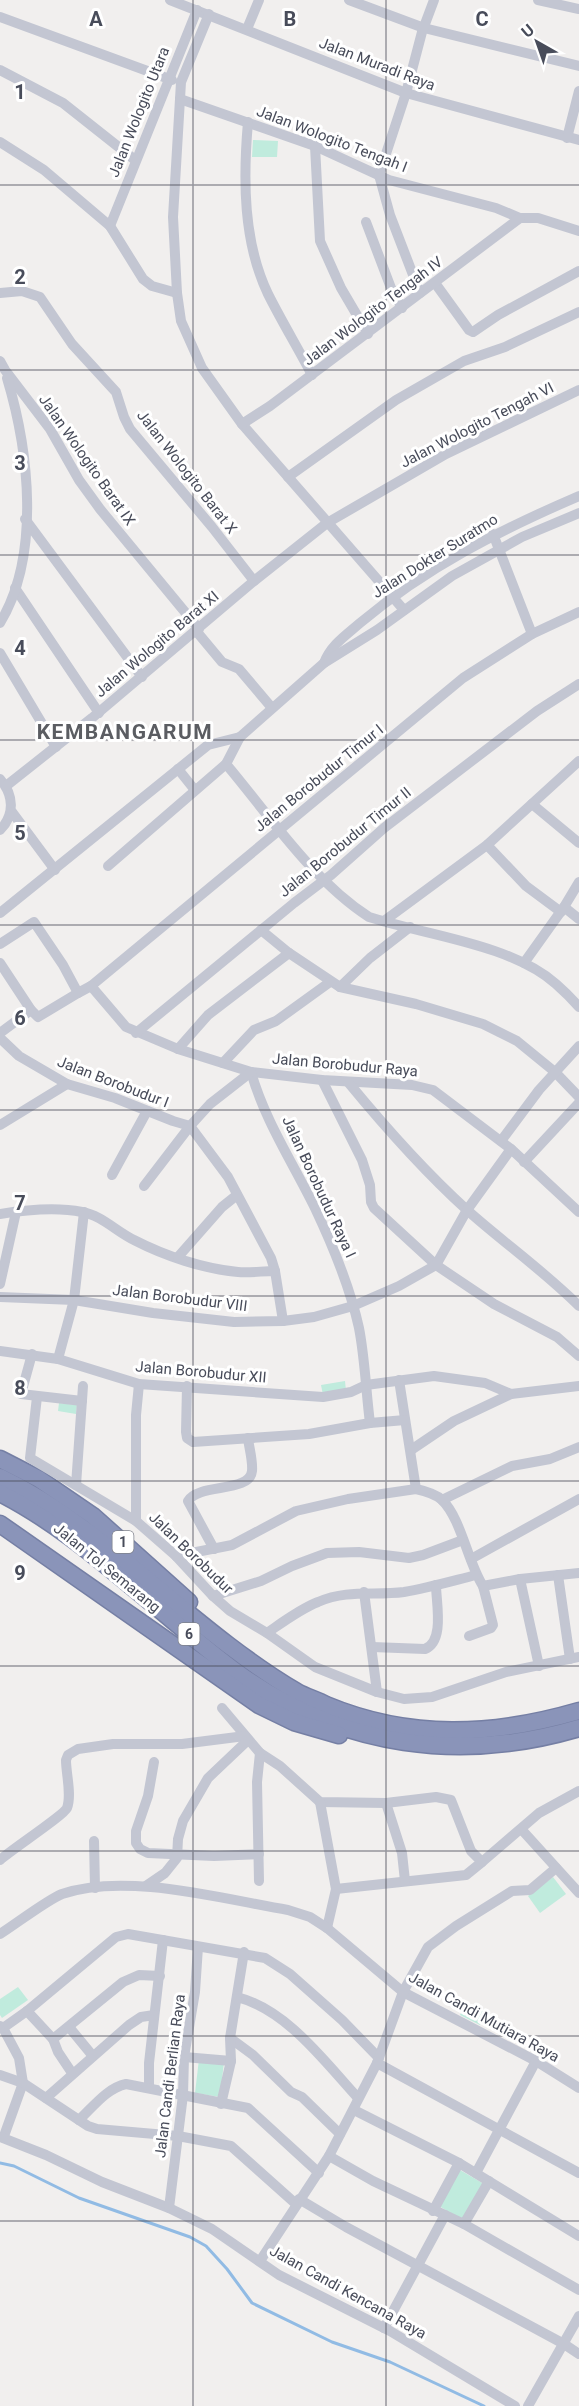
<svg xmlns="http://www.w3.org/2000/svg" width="579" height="2406" font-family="Roboto,sans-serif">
<rect width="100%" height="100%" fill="#f1efee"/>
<g fill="#c0ebdd">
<path d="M253,140L278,141L277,157H252Z"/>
<path d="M345,1381L346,1391L323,1395L321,1385Z"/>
<path d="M59,1403L77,1405L76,1414L58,1411Z"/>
<path d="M553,1877L566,1894L540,1913L528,1896Z"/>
<path d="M18,1987L28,2000L2,2018L0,2015V1999Z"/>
<path d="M467,2003L486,2013L480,2025L460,2015Z"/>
<path d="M199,2059L224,2062L220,2097L195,2093Z"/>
<path d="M460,2170L484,2184L463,2220L439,2206Z"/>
</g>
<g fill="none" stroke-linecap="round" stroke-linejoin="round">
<path stroke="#91bbe4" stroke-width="3" d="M0,2163L14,2166L79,2198L190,2237L206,2246L227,2269L252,2303L332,2342L390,2362L484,2406"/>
<defs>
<g id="highway">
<path d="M0,1459L39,1479L93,1516L189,1602"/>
<path d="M0,1477C58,1505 106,1545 155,1586C201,1624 246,1662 297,1692C306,1697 317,1700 326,1705C410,1740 493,1736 579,1711"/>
<path d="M0,1493C61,1524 111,1570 164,1613C189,1634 215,1657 242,1676C343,1747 461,1763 579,1728"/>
<path d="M0,1524L259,1705L294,1722L339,1735"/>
</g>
</defs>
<use href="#highway" stroke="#757fa4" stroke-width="19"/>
<g stroke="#c3c6d2" stroke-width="10">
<path d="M170,0L406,93L579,140"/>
<path d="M349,0L424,28L579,66"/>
<path d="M538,0L579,9"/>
<path d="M209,14L181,82L180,99L173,217L177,293L181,321L202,368L242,424L404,610"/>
<path d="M0,17L172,80"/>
<path d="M247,29L259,0"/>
<path d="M0,70L63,103L135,160"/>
<path d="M180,99L315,146L389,180L496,208L520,218H538L579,231"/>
<path d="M248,122C243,179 243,242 268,294C282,322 298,348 312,375"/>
<path d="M567,138L579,91"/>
<path d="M0,142L44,170L110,226L143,279L152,286L177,293"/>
<path d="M315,146L320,241L341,288L368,334"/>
<path d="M366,222L391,288L402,308"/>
<path d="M110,226L197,10"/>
<path d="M435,283L469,330L473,332L498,315L579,271"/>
<path d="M0,293L22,291L40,297L72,344L116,392L124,417L130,429L212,527L254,581"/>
<path d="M420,293L390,215L379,175L406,93L422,32L434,0"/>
<path d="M0,361L5,370L50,429L79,480L100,509L199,629"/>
<path d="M242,424L270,406L520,218"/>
<path d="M288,477L396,400L464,361L505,347L579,312"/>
<path d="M25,519L142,677"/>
<path d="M493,534L532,634"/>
<path d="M15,588L99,713"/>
<path d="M0,623C41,555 29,451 7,378"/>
<path d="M197,632L222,662L239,669L272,708"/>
<path d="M0,653L56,747"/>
<path d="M324,663C331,645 345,636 360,623C427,567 500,530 579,496"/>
<path d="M226,764C269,815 312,880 369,917C425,935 511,944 556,984C564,991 572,999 579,1007"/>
<path d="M178,769L194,789"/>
<path d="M0,779C14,795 15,815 0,830"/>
<path d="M6,786L92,718L254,581L327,523L446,454L579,390"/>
<path d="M532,804L579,843"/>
<path d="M12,812L55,870"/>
<path d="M487,845L526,886L561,912"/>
<path d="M108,866L226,764L240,737L324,663L377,630L452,576L522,537L579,513"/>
<path d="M564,907L579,919"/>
<path d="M0,913L208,745L240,737"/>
<path d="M384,921L487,845L579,761"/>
<path d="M261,930L289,953L340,987L416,1004L483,1024L517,1041L555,1072L579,1097"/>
<path d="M0,944L34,922L63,965L78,993L91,986L463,678L532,634L579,612"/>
<path d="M0,963L31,1010L38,1017L78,993"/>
<path d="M524,963L564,907L579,882"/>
<path d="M91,986L126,1027L178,1049L251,1072L322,1080L412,1085L433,1090L511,1149L579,1212"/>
<path d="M340,987L370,958L410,927"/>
<path d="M0,1033L31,1010"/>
<path d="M136,1033L294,903L331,875L384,828L537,711L579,684"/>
<path d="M0,1038L19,1056L67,1084L115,1098L173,1121L190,1126"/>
<path d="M178,1049L208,1015L289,953"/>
<path d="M223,1063L254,1030L276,1021L330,982"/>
<path d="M251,1072C265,1121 293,1163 315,1208C333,1246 350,1287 359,1328C365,1359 366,1392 370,1423"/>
<path d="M322,1080L362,1160L370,1185L371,1202L374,1208L436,1265L494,1304L557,1337L579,1356"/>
<path d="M348,1082C385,1127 424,1171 467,1210C504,1243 544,1271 579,1306"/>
<path d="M0,1125L67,1084"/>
<path d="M190,1126L228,1177L271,1258L275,1271L283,1321"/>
<path d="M501,1141L539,1090L579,1046"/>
<path d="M524,1162L579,1103"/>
<path d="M112,1175L147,1111"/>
<path d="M144,1186L190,1126L210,1104L251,1072"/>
<path d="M0,1214C25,1210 57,1207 82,1212C101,1215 117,1232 134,1240C165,1256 204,1269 238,1272C250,1273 263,1271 275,1271"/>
<path d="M178,1257L222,1207L237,1195"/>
<path d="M0,1284L16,1212"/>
<path d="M0,1297L74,1300L153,1313L234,1322L283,1321L314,1317L353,1306L399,1286L436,1265L467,1210L511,1149"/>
<path d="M0,1351L58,1359L139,1384L294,1395L323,1397L351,1392L366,1385L434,1376L485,1383L511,1394L579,1386"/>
<path d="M32,1354L21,1394L82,1401"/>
<path d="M58,1359L74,1300L84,1212"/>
<path d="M399,1380L416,1489C425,1491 436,1494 442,1500C461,1518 468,1563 483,1586L520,1579L579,1573"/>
<path d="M187,1386L186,1432L187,1438L193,1442L309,1434L370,1423L405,1420"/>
<path d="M37,1397L30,1458L136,1521L176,1556L213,1596L230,1611L267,1633L315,1667L377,1692L404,1699L432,1697L506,1672L579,1657"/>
<path d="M411,1450L454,1421L511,1394"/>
<path d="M76,1485L83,1386"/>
<path d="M442,1500L512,1466L550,1459L579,1447"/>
<path d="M136,1521V1415L139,1384"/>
<path d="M214,1549L188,1501C199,1483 250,1493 252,1471C253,1460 249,1448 248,1438"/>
<path d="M176,1556L232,1545L296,1511L348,1499L416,1489"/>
<path d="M471,1559L579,1499"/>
<path d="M558,1575L570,1659"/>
<path d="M520,1579L539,1666"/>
<path d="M364,1592L377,1692"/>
<path d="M213,1596L261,1581L292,1566L327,1553L359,1552L409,1558L423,1555L463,1540"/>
<path d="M267,1633C283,1622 300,1609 318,1602C348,1589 374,1596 404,1592C428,1588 452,1581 476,1575"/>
<path d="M469,1636L491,1628L493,1625L483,1586"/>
<path d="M372,1647L425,1649C445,1641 436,1602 436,1585"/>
<path d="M222,1708L260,1753L280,1766L320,1802L386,1803L436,1797L451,1800L471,1851L482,1862L466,1875L336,1889"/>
<path d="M154,1762L148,1796L136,1831V1843L140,1849L148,1853L214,1856L259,1854"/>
<path d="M320,1802L336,1889L327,1928"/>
<path d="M386,1803L402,1853L405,1881"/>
<path d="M522,1830L579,1893"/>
<path d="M94,1841L95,1888"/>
<path d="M0,1860C11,1850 64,1815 67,1808C72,1795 66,1774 66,1760L68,1755L78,1749L113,1744H182L245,1736"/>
<path d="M482,1862L539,1813L579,1791"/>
<path d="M259,1881L257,1782L260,1753"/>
<path d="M146,1886L165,1873L177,1858L178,1839L183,1821L208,1778L248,1740"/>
<path d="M0,1934C16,1924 47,1900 62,1894C125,1872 222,1899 288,1910L310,1917L327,1928L403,1992L536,2061L579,2088"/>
<path d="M237,1997C287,2010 324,2061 358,2098"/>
<path d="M27,2011L53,2039L58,2052L72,2073"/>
<path d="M0,2026L3,2028L19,2058L23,2083L4,2136"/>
<path d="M69,2027L92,2055"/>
<path d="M3,2028L27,2011L116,1937L128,1934L265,1958L290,1974L342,2020L379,2058"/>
<path d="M230,2038L253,2055L291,2092L302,2097L340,2134"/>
<path d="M53,2039L123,1982L139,1975L160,1976"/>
<path d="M184,2057L231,2061"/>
<path d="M377,2063L579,2173"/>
<path d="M0,2075L23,2083L88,2126L97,2129L178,2136L231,2146L296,2204"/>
<path d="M149,2087V2063L163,1940"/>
<path d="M46,2098L129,2025L141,2017L154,2015"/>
<path d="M221,2104L231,2061L230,2038L244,1952"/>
<path d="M354,2110L459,2163L579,2236"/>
<path d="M79,2120C93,2107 107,2088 126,2084L248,2108L319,2173"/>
<path d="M0,2137L46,2155L102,2182L169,2208L212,2229L279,2275L390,2331L515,2406"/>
<path d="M329,2156L373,2181L464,2224L579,2290"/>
<path d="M476,2173L536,2061"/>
<path d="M299,2199L346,2227L564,2344L579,2354"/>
<path d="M169,2208L183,2095L184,2057L195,1992L198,1947"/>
<path d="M433,2211L459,2163"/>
<path d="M464,2224L489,2181"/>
<path d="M260,2261L329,2156L377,2063L403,1992L428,1947L456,1926L512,1891L530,1890L556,1868"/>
<path d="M384,2328L445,2215"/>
<path d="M528,2406L579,2316"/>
</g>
<use href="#highway" stroke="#8a94b9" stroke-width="16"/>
</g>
<path fill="none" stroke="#484c5a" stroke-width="1.5" stroke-opacity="0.55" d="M193,0V2406M386,0V2406M0,185H579M0,370H579M0,555H579M0,740H579M0,925H579M0,1110H579M0,1296H579M0,1481H579M0,1666H579M0,1851H579M0,2036H579M0,2221H579"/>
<g text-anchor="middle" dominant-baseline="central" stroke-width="6" stroke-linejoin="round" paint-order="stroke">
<g fill="#fff" stroke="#7f828c" stroke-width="1.5">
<rect x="112.5" y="1531" width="21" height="22" rx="4.5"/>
<rect x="178.5" y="1623" width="21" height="22" rx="4.5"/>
</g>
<g font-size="14" font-weight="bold" fill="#484c5a">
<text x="123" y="1542">1</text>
<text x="189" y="1634">6</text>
</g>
<g font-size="15" fill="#484c5a" stroke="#fff">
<text transform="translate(377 64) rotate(21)">Jalan Muradi Raya</text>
<text transform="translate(139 112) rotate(-68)">Jalan Wologito Utara</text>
<text transform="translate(332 139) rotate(21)">Jalan Wologito Tengah I</text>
<text transform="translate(373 311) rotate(-37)">Jalan Wologito Tengah IV</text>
<text transform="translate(477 425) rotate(-27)">Jalan Wologito Tengah VI</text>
<text transform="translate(87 460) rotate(55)">Jalan Wologito Barat IX</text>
<text transform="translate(187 472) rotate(52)">Jalan Wologito Barat X</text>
<text transform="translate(435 556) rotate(-32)">Jalan Dokter Suratmo</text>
<text transform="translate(157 644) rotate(-40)">Jalan Wologito Barat XI</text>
<text transform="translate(319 778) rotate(-39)">Jalan Borobudur Timur I</text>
<text transform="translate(345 842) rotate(-39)">Jalan Borobudur Timur II</text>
<text transform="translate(345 1065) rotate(5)">Jalan Borobudur Raya</text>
<text transform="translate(113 1082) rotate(21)">Jalan Borobudur I</text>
<text transform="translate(319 1187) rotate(65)">Jalan Borobudur Raya I</text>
<text transform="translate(180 1298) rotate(7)">Jalan Borobudur VIII</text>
<text transform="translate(201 1372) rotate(5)">Jalan Borobudur XII</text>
<text transform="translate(191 1553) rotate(44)">Jalan Borobudur</text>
<text transform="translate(107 1568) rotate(39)">Jalan Tol Semarang</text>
<text transform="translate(484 2017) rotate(29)">Jalan Candi Mutiara Raya</text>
<text transform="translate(170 2076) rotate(-83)">Jalan Candi Berlian Raya</text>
<text transform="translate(348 2292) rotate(29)">Jalan Candi Kencana Raya</text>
</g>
<g font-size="21" font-weight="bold" letter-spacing="1.5" fill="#5b5d62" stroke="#fff">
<text x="125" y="732">KEMBANGARUM</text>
</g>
</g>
<g font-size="20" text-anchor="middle" font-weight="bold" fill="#484c5a" stroke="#fff" stroke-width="6" stroke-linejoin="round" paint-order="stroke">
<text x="96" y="26">A</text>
<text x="290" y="26">B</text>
<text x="482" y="26">C</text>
<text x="20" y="99">1</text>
<text x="20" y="284">2</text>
<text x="20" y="470">3</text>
<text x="20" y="655">4</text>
<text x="20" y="840">5</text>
<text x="20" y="1025">6</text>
<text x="20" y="1210">7</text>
<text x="20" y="1395">8</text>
<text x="20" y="1580">9</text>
</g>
<g transform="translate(537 42) rotate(320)" stroke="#ffffff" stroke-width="4.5" paint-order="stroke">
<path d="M0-4.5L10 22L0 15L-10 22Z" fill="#484c5a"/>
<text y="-9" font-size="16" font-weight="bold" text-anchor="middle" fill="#484c5a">U</text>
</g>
</svg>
